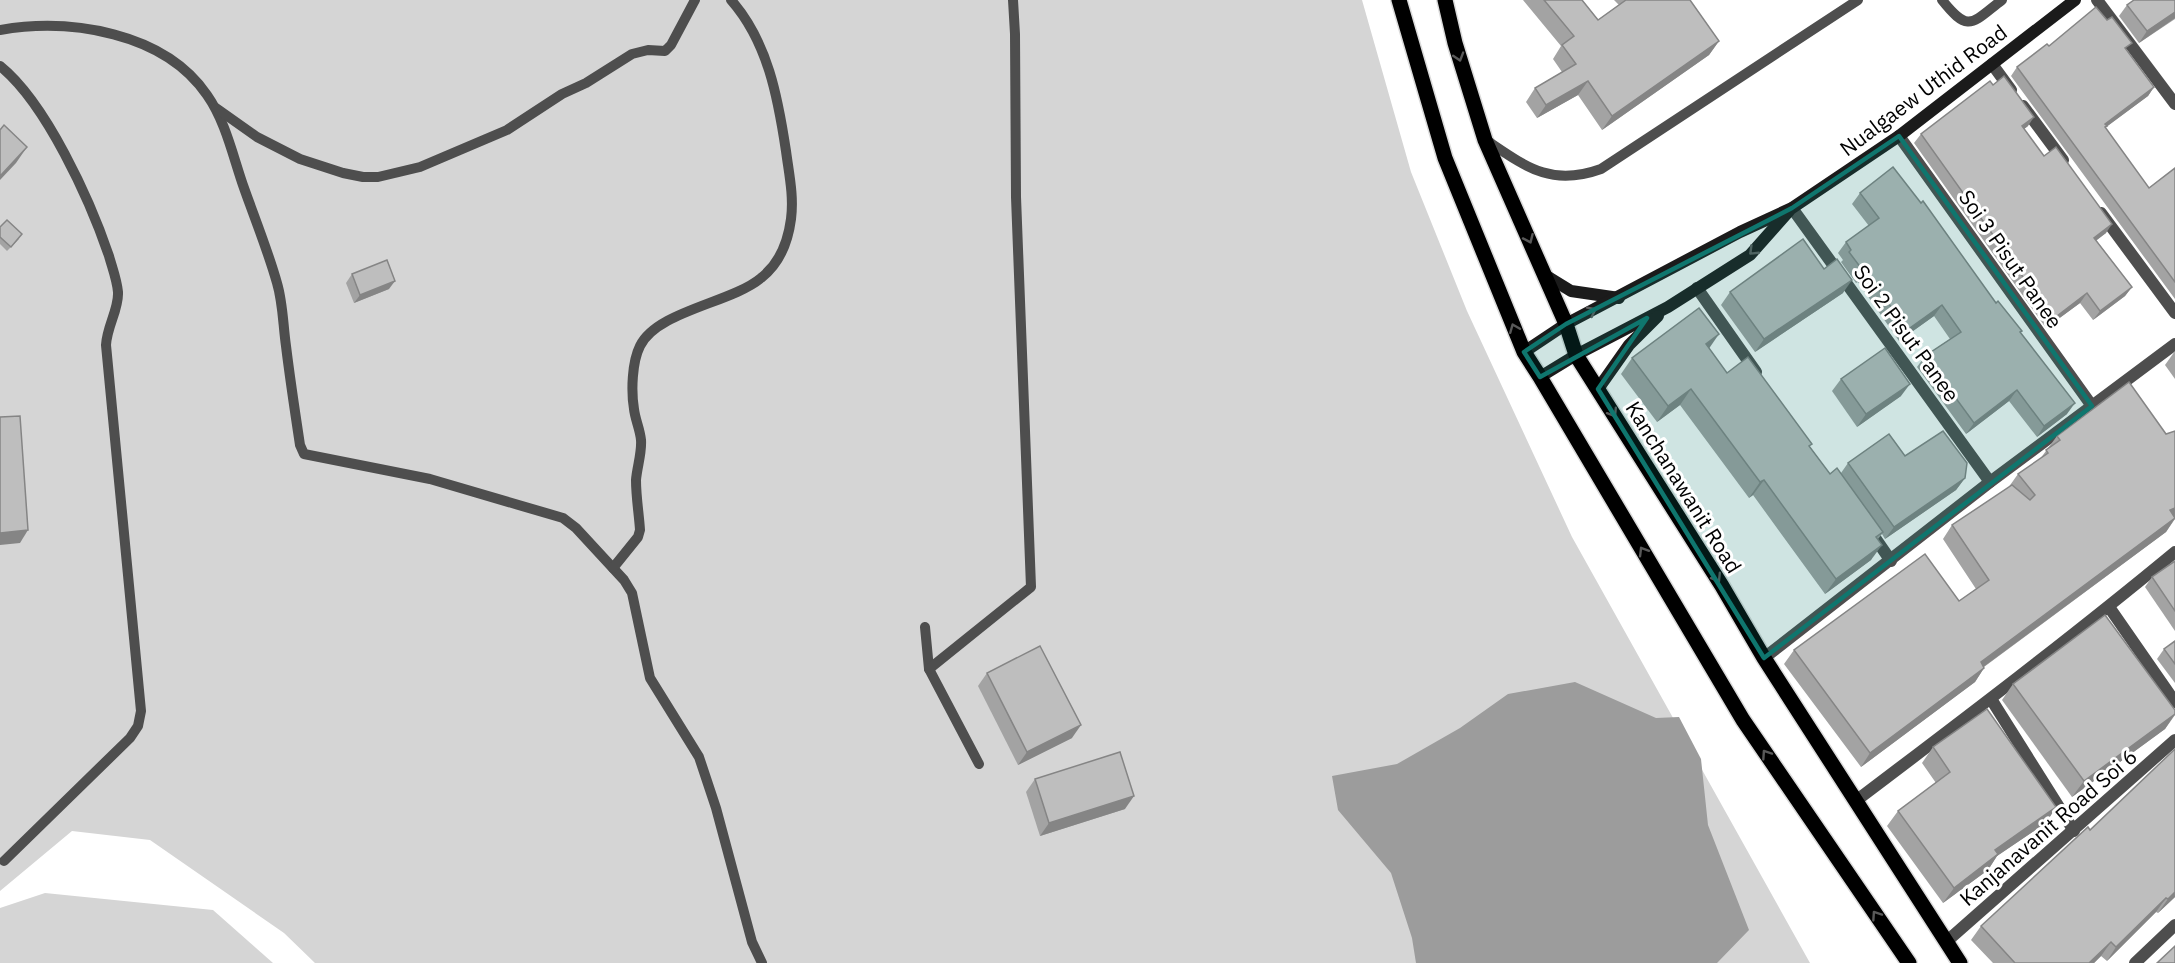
<svg xmlns="http://www.w3.org/2000/svg" width="2175" height="963" font-family="'IBM Plex Sans',sans-serif">
<rect width="100%" height="100%" fill="#fff"/>
<g fill="#d5d5d5">
<path d="M0,0H1362L1411,172L1467,311L1572,537L1810,963H315L284,933L150,840L72,831L0,891Z"/>
<path d="M45,893L213,910L273,963H0V908Z"/>
</g>
<path fill="#9c9c9c" d="M1575,682L1656,718L1679,717L1701,759L1708,825L1749,930L1717,963H1416L1412,938L1391,873L1338,810L1332,776L1397,764L1460,728L1508,694Z"/>
<g fill="none" stroke-linecap="round" stroke-linejoin="round">
<defs>
<g id="primary">
<path d="M1399,0L1445,158L1524,352L1540,377L1743,720L1909,963"/>
<path d="M1445,0L1455,43L1485,140L1566,324L1576,355L1722,586L1764,658L1960,963"/>
</g>
</defs>
<use href="#primary" stroke="#dbdbdb" stroke-width="18"/>
<g stroke="#4e4e4e" stroke-width="10">
<path d="M1942,0C1969,34 1972,23 2002,0"/>
<path d="M0,30C70,18 164,32 207,95C226,122 233,157 244,188C255,219 268,251 277,283C283,303 283,325 286,346C290,379 295,412 300,445L304,454L430,479L563,518L576,528L624,580L632,593L650,678L699,757L716,808L752,942L762,963"/>
<path d="M0,66C46,103 90,200 109,256C112,267 117,280 118,292C119,309 107,326 106,345L141,711L138,726L130,738L4,861"/>
<path d="M216,108L257,137L300,159L343,173L363,177H378L420,167L507,130L562,94L586,83L632,54L648,50L665,51L671,45L695,0"/>
<path d="M1486,140C1526,167 1551,187 1601,169L1858,0"/>
<path d="M613,568L638,537L640,530C639,514 636,497 636,480C637,467 642,453 641,440C640,429 635,419 634,409C631,391 632,362 640,346C657,311 731,303 761,278C779,264 788,242 791,219C794,196 789,174 786,151C778,98 768,42 731,0"/>
<path d="M925,627L929,669L979,764"/>
<path d="M929,669L1031,587L1016,197L1015,34L1013,0"/>
</g>
<g stroke="#4e4e4e" stroke-width="12">
<path d="M2097,0L2175,104"/>
<path d="M1992,64L2011,90"/>
<path d="M2023,106L2063,160"/>
<path d="M1899,136L2092,406"/>
<path d="M1792,208L1990,482"/>
<path d="M2101,213L2175,313"/>
<path d="M1697,288L1756,372"/>
<path d="M1873,535L1891,561"/>
<path d="M2109,607L2175,702"/>
<path d="M1764,658L1990,482L2175,344"/>
<path d="M1991,699L2074,831"/>
<path d="M1857,800C1964,719 2071,638 2175,552"/>
<path d="M1946,942L2175,740"/>
<path d="M2135,963L2175,925"/>
</g>
<g stroke="#1b1b1b" stroke-width="12">
<path d="M1545,275L1571,291L1619,298"/>
<path d="M1524,352L1566,324L1740,232L1792,208L1899,136L2075,0"/>
<path d="M1540,377L1576,355L1668,307L1750,255L1789,211"/>
<path d="M1598,389L1629,345L1658,316"/>
</g>
<use href="#primary" stroke="#000" stroke-width="15"/>
</g>
<g fill="#a3a3a3">
<path d="M1523,0H1582L1598,20L1619,5L1614,0H1690L1719,41L1709,55L1602,130L1578,95L1537,118L1526,102L1535,88L1562,72L1553,59L1561,46Z"/>
<path d="M2175,0V19L2139,43L2119,16L2127,5Z"/>
<path d="M2049,46L2127,50L2154,87L2148,96L2105,128L2149,188L2175,168V299L2011,76L2017,67Z"/>
<path d="M2028,126L2024,129L2044,156L2106,233L2096,240L2132,287L2125,296L2093,320L2080,303L2046,328L1914,143L1921,134Z"/>
<path d="M1860,193L1996,303L2021,333L2067,414L2037,437L2009,401L1966,434L1917,367L1925,356L1950,339L1934,316L1899,341L1858,282L1856,283L1841,262L1843,260L1838,253L1846,242L1869,226L1852,204Z"/>
<path d="M0,227L19,239L7,251L0,244Z"/>
<path d="M1824,269L1843,293L1755,352L1721,305L1730,292Z"/>
<path d="M352,274L389,289L354,303L346,283Z"/>
<path d="M1709,348L1727,373L1810,447L1830,474L1841,473L1848,463L1905,456L1965,478L1956,490L1885,539L1882,534L1878,539L1871,560L1825,594L1753,495L1749,498L1680,405L1657,422L1621,374L1632,358Z"/>
<path d="M2175,351V379L2165,365Z"/>
<path d="M1841,379L1901,396L1857,427L1832,391Z"/>
<path d="M2057,436L2175,519L2166,532L1984,667V668L1975,682L1861,767L1784,664L1794,650L1959,601L1976,589L1943,539L1952,525L2008,488L2018,474L2040,459Z"/>
<path d="M2175,561V631L2145,587L2152,577Z"/>
<path d="M2175,641V683L2157,659L2164,649Z"/>
<path d="M987,673L1072,738L1018,765L978,686Z"/>
<path d="M2013,684L2175,710V715L2165,729L2072,797L2002,700Z"/>
<path d="M1933,747L2056,807L2046,823L1997,856L1988,870L1943,903L1887,826L1898,811L1936,783L1922,763Z"/>
<path d="M1035,779L1125,809L1040,836L1026,792Z"/>
<path d="M2090,830L2175,897L2158,913L2156,912L2107,961L2101,956L2094,963H1993L1971,940L1981,926Z"/>
</g>
<g fill="#858585">
<path d="M2175,12V18L2139,43L2147,31Z"/>
<path d="M1719,41L1709,55L1602,130L1612,116Z"/>
<path d="M1588,81L1578,95L1537,118L1546,105Z"/>
<path d="M2154,87L2148,96L2106,127L2101,134L2105,124Z"/>
<path d="M2034,117L2028,126L2015,136L2022,126Z"/>
<path d="M27,147L16,163L0,180V176Z"/>
<path d="M2112,224L2106,233L2088,247L2094,238Z"/>
<path d="M1852,280L1843,293L1755,352L1764,339Z"/>
<path d="M395,281L389,289L354,303L360,295Z"/>
<path d="M2132,287L2125,296L2093,320L2100,311Z"/>
<path d="M2087,293L2080,303L2046,328L2053,319Z"/>
<path d="M1942,305L1934,316L1899,341L1907,330Z"/>
<path d="M1719,334L1708,350L1706,344Z"/>
<path d="M1910,384L1901,396L1857,427L1866,414Z"/>
<path d="M1691,389L1680,405L1657,422L1668,406Z"/>
<path d="M2017,390L2009,401L1966,434L1974,423Z"/>
<path d="M2075,403L2067,414L2037,437L2044,426Z"/>
<path d="M1965,478L1956,490L1885,539L1894,527Z"/>
<path d="M1764,480L1753,495L1749,498L1760,482Z"/>
<path d="M2175,508V518L2170,510Z"/>
<path d="M2175,518L2166,532L1971,676L1981,662Z"/>
<path d="M28,530L20,543L0,545V533Z"/>
<path d="M1882,545L1871,560L1825,594L1836,579Z"/>
<path d="M1984,668L1975,682L1861,767L1870,753Z"/>
<path d="M2175,714L2165,729L2072,797L2084,781Z"/>
<path d="M1081,725L1072,738L1018,765L1027,752Z"/>
<path d="M1134,796L1125,809L1040,836L1049,823Z"/>
<path d="M2056,807L2046,823L1997,856L1988,870L1943,903L1954,888L1995,850Z"/>
<path d="M2175,892V897L2158,913L2168,899Z"/>
<path d="M2166,898L2156,912L2107,961L2116,947Z"/>
<path d="M2111,942L2101,956L2094,963H2089Z"/>
</g>
<g fill="#bebebe" stroke="#858585" stroke-width="1.5">
<path d="M1544,0H1582L1598,20L1626,0H1690L1719,41L1612,116L1588,81L1546,105L1535,88L1576,64L1562,45L1574,36Z"/>
<path d="M2134,0H2175V12L2147,31L2127,5Z"/>
<path d="M2096,7L2107,20L2112,17L2132,43L2125,48L2154,87L2105,124L2107,126L2105,127L2149,188L2175,168V282L2017,67L2047,44L2049,46Z"/>
<path d="M2004,76L2034,117L2022,126L2044,156L2056,147L2112,224L2094,238L2132,287L2100,311L2087,293L2053,319L1921,134L1990,81L1993,85Z"/>
<path d="M4,125L27,147L0,176V130Z"/>
<path d="M1893,167L1921,203L1923,201L1996,303L1998,301L2022,331L2020,332L2075,403L2044,426L2017,390L1974,423L1925,356L1961,332L1942,305L1907,330L1866,271L1864,272L1849,252L1851,250L1846,242L1879,218L1860,193Z"/>
<path d="M7,220L22,234L11,247L0,237V227Z"/>
<path d="M1803,239L1824,269L1837,259L1852,280L1764,339L1730,292Z"/>
<path d="M387,260L395,281L360,295L352,274Z"/>
<path d="M1699,308L1719,334L1706,344L1727,373L1748,357L1812,444L1809,446L1830,474L1837,468L1883,532L1876,537L1882,545L1836,579L1764,480L1760,482L1691,389L1668,406L1632,358Z"/>
<path d="M1885,348L1910,384L1866,414L1841,379Z"/>
<path d="M2129,382L2166,434L2175,431V508L2170,510L2175,518L1981,662L1984,668L1870,753L1794,650L1925,554L1959,601L1989,580L1952,525L2012,485L2030,500L2035,495L2018,474L2048,453L2046,450L2060,440L2057,436Z"/>
<path d="M20,416L28,530L0,533V417Z"/>
<path d="M1943,431L1967,463L1965,478L1894,527L1848,463L1889,434L1905,456Z"/>
<path d="M2175,561V611L2152,577Z"/>
<path d="M2105,615L2175,710V714L2084,781L2013,684Z"/>
<path d="M2175,641V664L2164,649Z"/>
<path d="M1040,646L1081,725L1027,752L987,673Z"/>
<path d="M1987,709L2056,807L1995,850L1998,854L1954,888L1898,811L1950,772L1933,747Z"/>
<path d="M2175,749V892L2168,899L2166,898L2116,947L2111,942L2089,963H2015L1981,926L2088,827L2090,830Z"/>
<path d="M1120,752L1134,796L1049,823L1035,779Z"/>
<path d="M2175,946V963H2157Z"/>
</g>
<defs><path id="oneway-chevron" d="M-2-3.5L2.5 0L-2 3.5" fill="none" stroke-width="1.6" stroke-linecap="round" stroke-linejoin="round" transform="scale(1.5)"/></defs>
<g stroke="#595959">
<use href="#oneway-chevron" transform="translate(1459 57) rotate(73)"/>
<use href="#oneway-chevron" transform="translate(1529 239) rotate(66)"/>
<use href="#oneway-chevron" transform="translate(1514 328) rotate(-112)"/>
<use href="#oneway-chevron" transform="translate(1613 413) rotate(58)"/>
<use href="#oneway-chevron" transform="translate(1643 551) rotate(-121)"/>
<use href="#oneway-chevron" transform="translate(1717 578) rotate(58)"/>
<use href="#oneway-chevron" transform="translate(1766 754) rotate(-124)"/>
<use href="#oneway-chevron" transform="translate(1876 915) rotate(-124)"/>
</g>
<g stroke="#5f5f5f">
<use href="#oneway-chevron" transform="translate(1753 251) rotate(136)"/>
<use href="#oneway-chevron" transform="translate(1592 311) rotate(-27)"/>
</g>
<path fill="#0f766e" fill-opacity="0.2" stroke="#0f766e" stroke-width="4.5" stroke-linejoin="round" d="M1899,136L2092,406L1764,658L1598,389L1647,318L1540,377L1524,352L1566,324L1792,208Z"/>
<g text-anchor="middle" dominant-baseline="central" stroke-width="6" stroke-linejoin="round" paint-order="stroke">
<g font-size="21" fill="#000" stroke="#fff">
<text transform="translate(1923 90) rotate(-37)">Nualgaew Uthid Road</text>
<text transform="translate(2011 259) rotate(55)">Soi 3 Pisut Panee</text>
<text transform="translate(1907 333) rotate(54)">Soi 2 Pisut Panee</text>
<text transform="translate(1684 487) rotate(58)">Kanchanawanit Road</text>
<text transform="translate(2048 827) rotate(-41)">Kanjanavanit Road Soi 6</text>
</g>
</g>
</svg>
